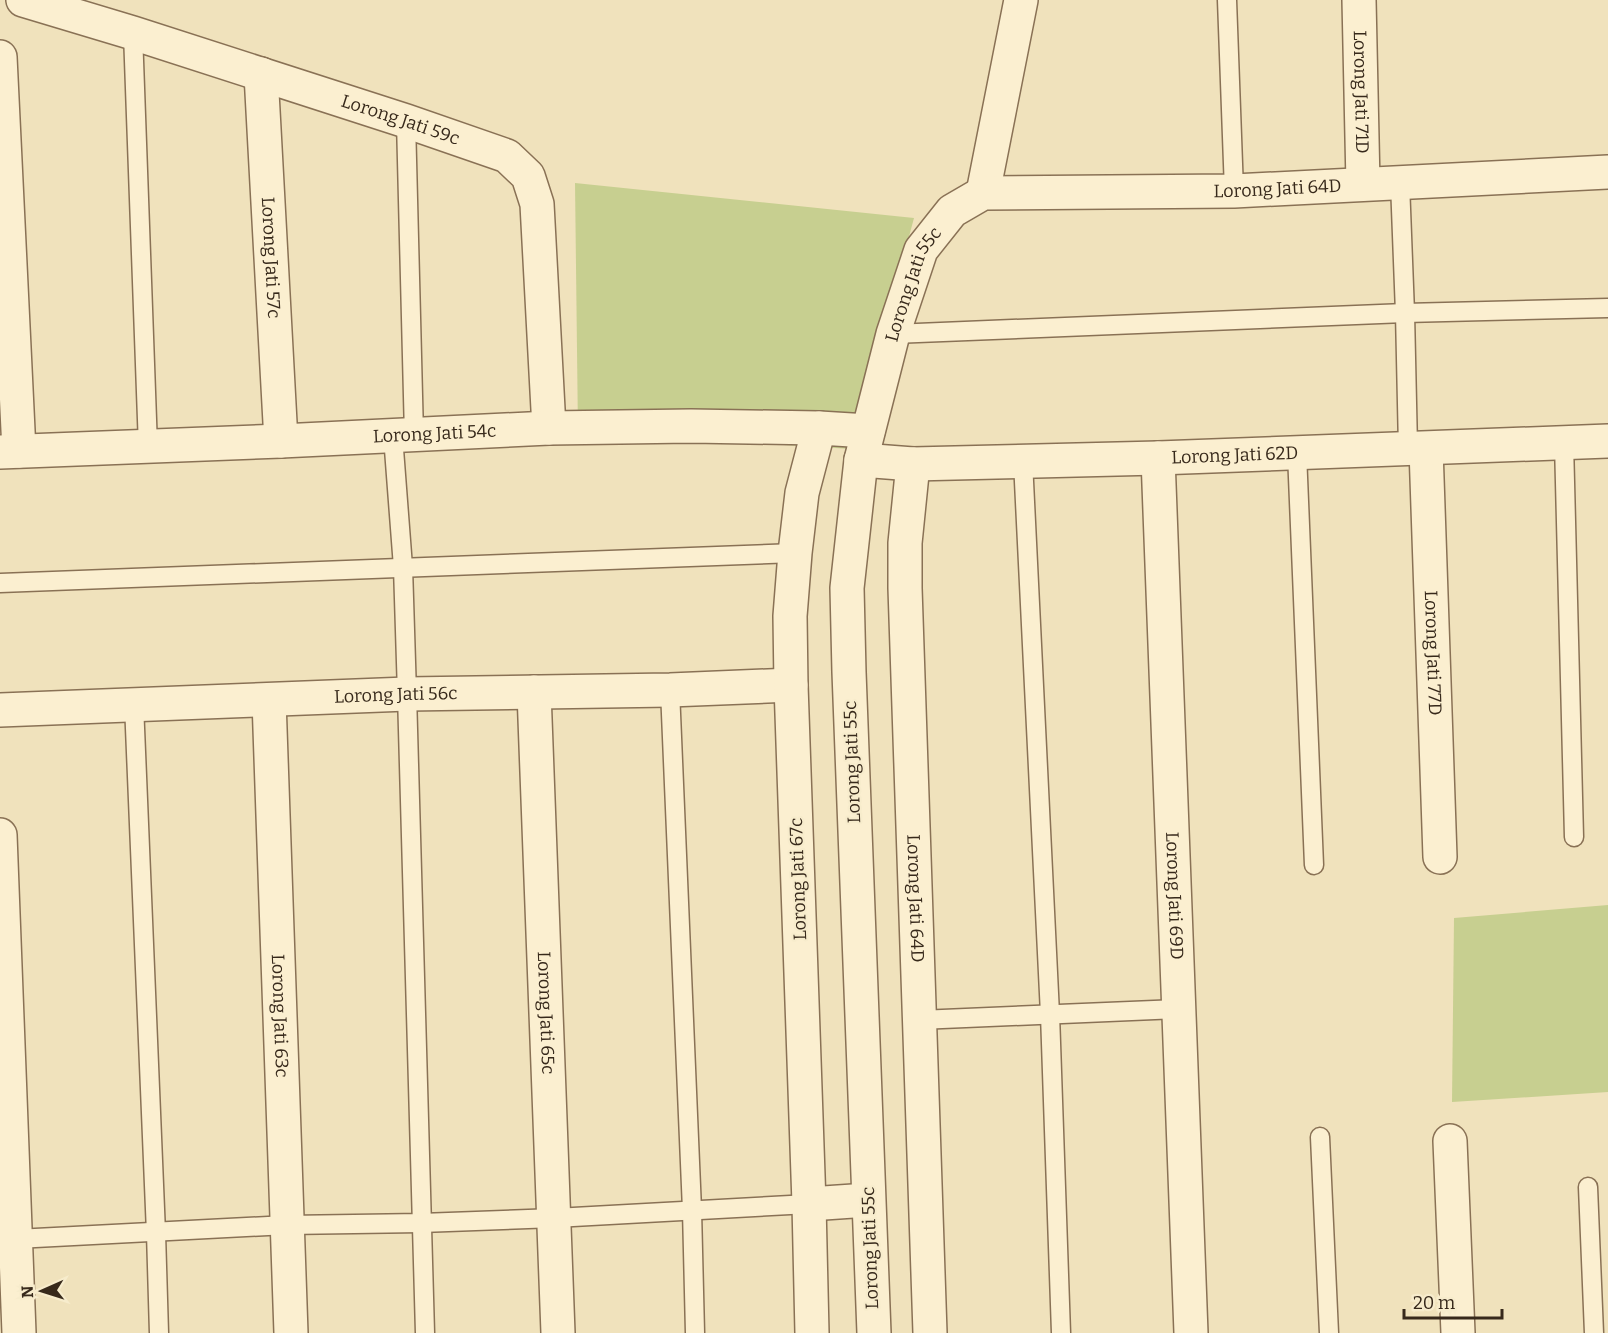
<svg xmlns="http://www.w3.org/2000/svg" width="1608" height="1333" font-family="Bitter,serif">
<rect width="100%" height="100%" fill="#f0e2bc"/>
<g fill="#c7cf90">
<path d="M575,183L914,218L852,449L578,433Z"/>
<path d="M1608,905V1092L1452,1102L1454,918Z"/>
</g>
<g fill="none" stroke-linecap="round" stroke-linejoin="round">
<defs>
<g id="service">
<path d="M1227,0L1234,191"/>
<path d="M133,33L148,447"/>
<path d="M406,121L414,435"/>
<path d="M1400,183L1405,313L1408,448"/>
<path d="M893,334L1405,313L1608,308"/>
<path d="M393,436L403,567L407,694L425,1333"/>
<path d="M1564,443L1574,837"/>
<path d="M1297,453L1314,865"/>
<path d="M1023,461L1050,1014L1061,1333"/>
<path d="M0,583L795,553"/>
<path d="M670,690L692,1210L695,1333"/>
<path d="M134,704L156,1233L159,1333"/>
<path d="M919,1020L1178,1009"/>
<path d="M1320,1137L1329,1333"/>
<path d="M1588,1187L1594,1333"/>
<path d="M16,1239L287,1225L421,1223L555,1218L809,1204"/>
</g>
<g id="minor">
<path id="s1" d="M23,0L133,33L406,121L507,156L528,176L537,204L549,428"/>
<path id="s2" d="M1359,0L1363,184"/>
<path d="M0,57L19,451"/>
<path id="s3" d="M261,74L281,441"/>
<path d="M983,193L1021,0"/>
<path id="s4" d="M1426,449L1440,857"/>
<path id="s5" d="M0,452L281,441L549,428L691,426L819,428L868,431"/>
<path id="s6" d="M1158,458L1191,1333"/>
<path id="s7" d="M861,460L913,464L1158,458L1608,441"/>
<path id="s8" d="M913,464L905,543V588L930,1333"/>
<path id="s9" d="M534,692L558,1333"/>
<path id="s10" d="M269,700L291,1333"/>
<path id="s11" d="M0,710L407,694L670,690L791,685"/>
<path d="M0,835L19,1333"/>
<path d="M1450,1141L1458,1333"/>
<path d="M809,1204L868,1200"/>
<path d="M812,1333L809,1204L791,685L790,616L795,553L802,493L819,428"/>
<path id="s12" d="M874,1333L849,672L847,588L861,460L893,334L921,250L952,211L983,193L1234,191L1608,172"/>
</g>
</defs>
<use href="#service" stroke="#897155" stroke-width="21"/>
<use href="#minor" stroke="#897155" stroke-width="36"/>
<use href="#service" stroke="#fbefd0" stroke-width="18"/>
<use href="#minor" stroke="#fbefd0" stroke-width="33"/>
</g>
<g text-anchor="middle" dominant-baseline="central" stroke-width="4.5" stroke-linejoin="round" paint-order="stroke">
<g font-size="18" fill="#37291b" stroke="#f7eccc">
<text stroke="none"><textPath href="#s2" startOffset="92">Lorong Jati 71D</textPath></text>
<text stroke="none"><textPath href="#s1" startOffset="396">Lorong Jati 59c</textPath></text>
<text stroke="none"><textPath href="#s12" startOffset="1473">Lorong Jati 64D</textPath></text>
<text stroke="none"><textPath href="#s3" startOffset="184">Lorong Jati 57c</textPath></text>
<text stroke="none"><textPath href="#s12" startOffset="1058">Lorong Jati 55c</textPath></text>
<text stroke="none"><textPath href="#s5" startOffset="435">Lorong Jati 54c</textPath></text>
<text stroke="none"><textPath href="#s7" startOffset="374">Lorong Jati 62D</textPath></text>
<text stroke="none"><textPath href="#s4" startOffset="204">Lorong Jati 77D</textPath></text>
<text stroke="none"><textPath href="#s11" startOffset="396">Lorong Jati 56c</textPath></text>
<text transform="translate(852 762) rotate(-92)">Lorong Jati 55c</text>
<text transform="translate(798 879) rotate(-92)">Lorong Jati 67c</text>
<text stroke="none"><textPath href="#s6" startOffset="438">Lorong Jati 69D</textPath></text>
<text stroke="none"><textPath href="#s8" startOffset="435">Lorong Jati 64D</textPath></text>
<text stroke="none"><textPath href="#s9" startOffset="321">Lorong Jati 65c</textPath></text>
<text stroke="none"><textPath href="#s10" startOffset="316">Lorong Jati 63c</textPath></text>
<text transform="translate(870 1248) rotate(-92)">Lorong Jati 55c</text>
</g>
</g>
<g transform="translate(42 1291) rotate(267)" stroke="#f7eccc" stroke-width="4.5" paint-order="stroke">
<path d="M0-4.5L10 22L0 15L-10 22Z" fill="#37291b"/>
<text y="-9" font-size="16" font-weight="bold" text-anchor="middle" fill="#37291b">N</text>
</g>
<path d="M1404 1309v9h98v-9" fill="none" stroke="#37291b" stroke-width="3"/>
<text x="1413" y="1309" font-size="18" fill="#37291b" stroke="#f7eccc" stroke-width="4.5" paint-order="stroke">20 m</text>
</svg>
